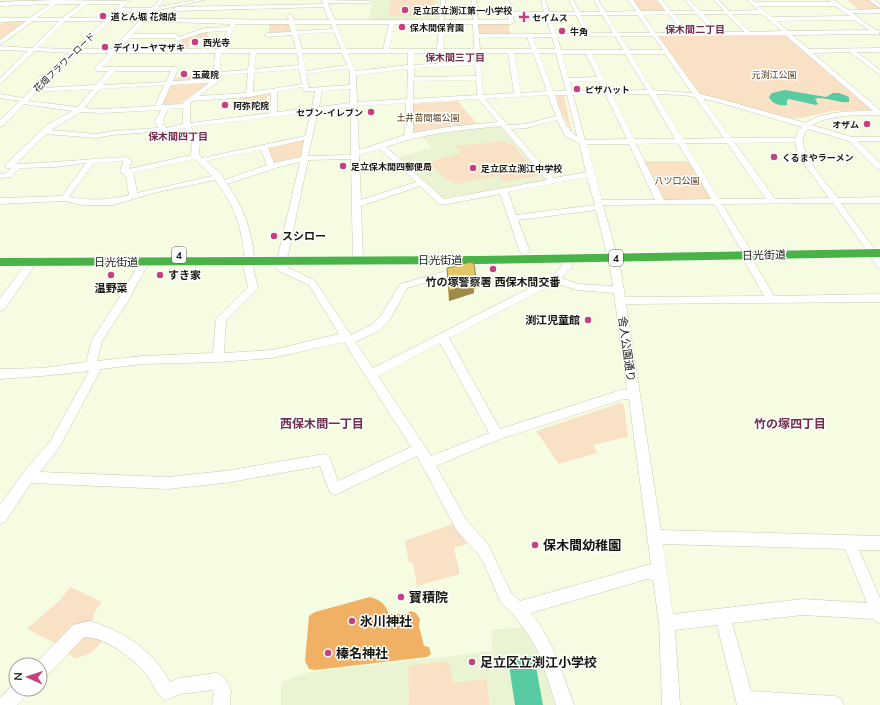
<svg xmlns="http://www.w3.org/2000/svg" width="880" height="705" font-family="Mulish,'Noto Sans JP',sans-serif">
<rect width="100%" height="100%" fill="#f6fce2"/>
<g fill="#ebf4d2">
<path d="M373,0H440L439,19L368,20Z"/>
<path d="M499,126L501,127L547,178L545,181L443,198L398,157L432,148L420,135Z"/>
<path d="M524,627L537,647L557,705H281V682L309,672L493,651L491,630Z"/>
</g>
<g fill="#f9e1c6">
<path d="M391,0H435L434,9H430L429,12H415L411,16H388Z"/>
<path d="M632,0H656L665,11H641Z"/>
<path d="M847,0H868L880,8V11H861Z"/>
<path d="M26,21L0,40V25L5,22Z"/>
<path d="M269,23H289L292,32L269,33Z"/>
<path d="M479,23H509L510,34H479Z"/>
<path d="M207,31L208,37L212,39L222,38V40L204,41L200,38L188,41L190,47L183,48L181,40Z"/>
<path d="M658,36H786L871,108V110L832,111L802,118H791L699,94Z"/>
<path d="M213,73L212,78L198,81H174L175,78Z"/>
<path d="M209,83L179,104H162L171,86L173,85Z"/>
<path d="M270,93L271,96H267V103L241,106L240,97Z"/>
<path d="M556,96H564L572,132L563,116Z"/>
<path d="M458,101L478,125L416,133L413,132V104Z"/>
<path d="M302,139L305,140L302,156L273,163L267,148L268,147Z"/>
<path d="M506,141L509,145L512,144L538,176L504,182L499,176L455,184L451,181H449L428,163L460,153L461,150L455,146Z"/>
<path d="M643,161H690L712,197L711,199L666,200L662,198Z"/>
<path d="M620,403L624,405L628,437L593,445L597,453L559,464L536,431Z"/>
<path d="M455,523L472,542L454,548L460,574L417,586L413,563H409L405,541Z"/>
<path d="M70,587L102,602C96,609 93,614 92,624L59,645L27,629L61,599Z"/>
<path d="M86,635L102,641C94,652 88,656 75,658L66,652L77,640Z"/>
<path d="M448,661L454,683L487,679L489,705H408L409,701L408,666Z"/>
</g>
<path fill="#f1b165" d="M370,597C381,600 385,604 389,614H406L411,611L416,613L420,619L419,626L424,646L429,647L431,654L427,657L315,670L309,669L305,661L309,616L315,612Z"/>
<g fill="#58cba3">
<path d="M785,90L826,97L833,93H839L849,97V102C838,103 829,98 818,98L815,99L818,104L816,105L789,99L787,100V105C780,106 772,104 769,97L772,93Z"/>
<path d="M534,656L543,705H515L508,659Z"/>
</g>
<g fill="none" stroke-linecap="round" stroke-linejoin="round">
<defs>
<g id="minor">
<path d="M55,0L124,1L130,0L122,8H151L159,0H164L158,7L195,0H204L154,11L148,18L289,20L287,16L290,14L293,16L294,20H329L324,7L176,11L173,9L176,7L323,4L322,0L370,1L372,2L370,3H328L335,20H439L441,0H445L444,20H473L472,0H476L478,20H508L505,0H509L512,12H544L541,0H545L549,12H575L569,0H573L580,12H600L594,0H598L606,12L636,11L628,0H633L641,11H666L657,0H662L671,11H694L685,0H690L700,11H724L714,0H719L729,11L758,10L747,0H752L755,2H831L829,0H834L848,10L880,9V13H852L876,30H880L879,35L873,34L792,35L809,49L880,48V52H857L880,70V75L850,52L813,53L880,110V115C858,115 832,114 812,125L852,137H880V141H858L880,163V169H877L849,141L808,129C790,146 827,183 838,198L880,197V203H841L880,257V268L877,267L861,242L833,203L722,204L750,249L745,252L742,251L714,204L603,205L620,266L625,297L764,296L741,255L746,252L749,253L774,296L880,294V302L626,304L661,530L880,536V550H859L880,598V624L875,621L874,619L803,615L732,623L751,691L835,696L841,699L844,705H737L717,625L675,630L680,705H662L659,623L653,580L647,579L531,613C553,640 562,672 574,705H556L539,653L529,636L513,614L501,603L484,564L478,554L457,531L417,456L335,495L330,493L320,466L225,483L167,489L31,483L5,522L0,524V505L23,473L51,440L89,371L42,376L0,379V369L42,368L86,362L92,340L119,298L141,260H147L149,262L127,303L102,341L97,361L142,356L213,353L216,319L248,287L242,262L247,259L252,262L258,288L226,320L224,353L272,350L339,334L309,285L279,271L277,269L279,259H285L287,267L315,281L351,335L371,325L382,314L400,284L470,264L474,258H480L482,260L477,268L407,288L390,320L379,331L355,342L373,368L551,277L562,266L561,258L563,256H569L572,267L561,278L578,284L613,286L610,266L596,210L518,220L530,252L525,255L520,252L500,194L442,205L439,204L420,186L361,206L363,260L361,262H355L353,260L351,159L308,160L288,255L283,258L278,255L300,162L279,167L227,184C243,206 251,229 254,255L249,258L244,255C242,226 233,203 215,180L153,193L113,205H83L64,201L0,204V198L62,196L86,163L56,167L20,168L11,177L0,178V174L6,173L11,168H6V164L48,124L72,111L24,104L3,126H0V120L20,101L0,98V94L23,98L70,53L35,51L0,84V78L28,51L0,50V46L32,48L59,21H33L0,45V40L26,21L0,22V18H30L50,4L0,6V2ZM56,4H81L62,18H37ZM87,4H121L107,17L69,18ZM758,6H835L850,16L772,17ZM119,12H148L142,18H113ZM668,14L683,32L656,33L643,15ZM674,14H697L713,32H688ZM703,14H727L744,32H719ZM732,14H762L782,31L750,32ZM545,15L551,34H479L478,24H511L514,22L513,16ZM550,15H576L585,33L556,34ZM581,15H602L613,33H591ZM607,15H638L650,33H618ZM854,20L869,30L788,31L776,21ZM65,21H104L74,49L38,48ZM110,21H139L112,49H80ZM145,21L228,24H230L229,27L205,28L178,37L176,34H133ZM235,24H289L291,32L267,33L264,35L267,37L292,35L296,49H226ZM295,24H331L333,29L297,31ZM336,24H389L383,49H346ZM394,24H439L437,49H389ZM444,24H473L474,49H443ZM227,31L220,49H119L130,38H175L174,39L177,41L206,32ZM334,32L341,49H302L298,34ZM785,35L873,111C854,111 821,111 806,123L717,98L700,94L658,36ZM615,36L623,50H561L557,37ZM620,36H653L663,50H629ZM527,37L531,49H480L479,38ZM533,37H552L555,49H537ZM77,53H109L94,69L97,71H108L96,85L41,88ZM116,53H215L213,79L173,81L178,69L175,67H102ZM221,53H250L248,70L220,72ZM256,53H297L299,65L254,69ZM302,53H342L347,65L306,71ZM348,53H408V65L355,71ZM414,53H474L475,61L414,65ZM480,53H508L514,93L483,95ZM514,53H533L547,91L521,93ZM539,53H556L566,91H553ZM562,54H586L597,77L569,78ZM592,54H625L647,90L610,91ZM631,54H665L692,93L653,90ZM475,65L476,76L414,77V68ZM348,68L350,73V85L309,88L306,74ZM299,69L302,84L253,92L254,73ZM408,69L407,99L357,102L356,75ZM115,71H171L166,82L103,85ZM248,73L246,93L199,96L218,82L219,76ZM476,80L477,95L413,99V81ZM599,81L603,91H572L570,82ZM209,83L185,101L183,104L162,105L171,85ZM164,85L155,106L102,109L84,108L100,89ZM302,87L304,91H315L312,108L277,112V92ZM93,89L78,107L28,101L37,92ZM350,89V103L319,107L322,91ZM271,93L270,113L190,123V103L193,101L249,97ZM605,94L627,139L585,140L573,95ZM612,94H649L675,139H634ZM656,94L683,95L695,97L724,138L683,139ZM548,95L556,116L526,124L508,125L485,99ZM555,95H567L577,136C564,129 560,109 555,95ZM478,99L498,122L447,127L413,133V103ZM703,99L714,101L802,127L798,131L796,138H731ZM406,103L405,135L359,150L357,106ZM351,107V155L308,156L318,111ZM183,108V124L166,128L163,121L168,109ZM161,110L155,121L158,128L112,131L97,134L51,130L81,112L102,113ZM311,112L305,136L202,158L199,154L200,142L191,127ZM557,120L565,136L579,143L586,172L554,178L511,129L526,128ZM501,126L547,180L444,199L386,147C424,133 461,130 501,126ZM185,128L192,142L191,155L129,169L132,161L125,157C88,159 53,163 16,164L46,134L97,138L112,135L165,131L168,132ZM304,140L301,157L274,163L268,148ZM795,142L799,157L829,198L775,199L735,143ZM678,143L711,199L664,200L636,144ZM685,143H727L766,199H719ZM587,144H629L655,200H602ZM380,149L416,182L361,200L359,155ZM261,150L267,165L224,180L222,175L206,161ZM195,159L212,176L137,193L134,175L132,173ZM123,161L120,171L126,176L129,195C109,200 90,201 69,197L94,163ZM587,177L595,205L516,215L508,192ZM555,283L577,290L614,293L627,390L624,389L500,429L449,338ZM344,342L411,447L338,481L329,456L324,454L225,471L167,477L40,472L59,448L101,369L142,364L218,362L272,358ZM440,343L489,433L431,456L378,376ZM624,399H629L651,565H647L520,601L511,593L488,544L467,521L436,466L500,439ZM663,544L845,549L867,603L803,599L673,614Z"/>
<path d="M869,0H874L880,4V8Z"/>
<path d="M32,259L37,262L4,310L0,311V298L29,260Z"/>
<path d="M90,621C126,633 151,648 170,682L179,678L216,673L222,675L229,685L231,691L230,705H212L214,693L212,690L180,694L166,700C156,696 154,685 148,676C136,661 103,634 83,638L46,677L40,679V665H34L73,625Z"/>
<path d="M15,683L16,689H29L27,695L17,705H0V698Z"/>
</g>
<path id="highway" d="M880,249V257L477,264L0,266V258L477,256Z"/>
</defs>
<use href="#minor" stroke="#c5ccb2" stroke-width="1"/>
<use href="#highway" stroke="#fff" stroke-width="1"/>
<use href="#minor" fill="#fff" fill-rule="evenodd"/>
<use href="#highway" fill="#4ab348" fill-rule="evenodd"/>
</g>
<path fill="#c2ab59" d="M471,263L476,279V289H474V293L449,301L447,278V268Z"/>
<path fill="#9e8b48" d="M474,283V293L449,301V291Z"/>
<path fill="#e2c767" stroke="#9e8b48" d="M471,262V263H474L476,279H474V283L449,291L447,268Z"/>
<g fill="#c63f7e" stroke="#fff" stroke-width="1.5">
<circle cx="405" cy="10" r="4"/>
<circle cx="103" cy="16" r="4"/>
<path d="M522 11h4v4h4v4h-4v4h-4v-4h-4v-4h4z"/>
<circle cx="402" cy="27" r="4"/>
<circle cx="562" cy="31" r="4"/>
<circle cx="195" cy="42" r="4"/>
<circle cx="105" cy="47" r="4"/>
<circle cx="184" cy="74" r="4"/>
<circle cx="577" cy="89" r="4"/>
<circle cx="225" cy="105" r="4"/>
<circle cx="371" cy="112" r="4"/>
<circle cx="867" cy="124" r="4"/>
<circle cx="774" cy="157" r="4"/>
<circle cx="343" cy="166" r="4"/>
<circle cx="473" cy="168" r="4"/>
<circle cx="274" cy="236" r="4"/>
<circle cx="493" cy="269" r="4"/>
<circle cx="111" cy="275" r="4"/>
<circle cx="160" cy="275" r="4"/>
<circle cx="588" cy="320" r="4"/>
<circle cx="535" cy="545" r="4"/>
<circle cx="401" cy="597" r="4"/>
<circle cx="352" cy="621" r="4"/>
<circle cx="328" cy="653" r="4"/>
<circle cx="472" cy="662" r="4"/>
</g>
<g text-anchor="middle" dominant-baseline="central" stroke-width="3" stroke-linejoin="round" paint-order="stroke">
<g font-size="9" font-weight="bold" fill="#16180f" stroke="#fff" text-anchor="start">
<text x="413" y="10">足立区立渕江第一小学校</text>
<text x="111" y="16">道とん堀 花畑店</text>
<text x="532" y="17">セイムス</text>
<text x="410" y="27">保木間保育園</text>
<text x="570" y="31">牛角</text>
<text x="203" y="42">西光寺</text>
<text x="113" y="47">デイリーヤマザキ</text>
<text x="192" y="74">玉蔵院</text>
<text x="585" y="89">ピザハット</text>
<text x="233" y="105">阿弥陀院</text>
<text x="363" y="112" text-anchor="end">セブン-イレブン</text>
<text x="859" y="124" text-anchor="end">オザム</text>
<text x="782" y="157">くるまやラーメン</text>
<text x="351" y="166">足立保木間四郵便局</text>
<text x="481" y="168">足立区立渕江中学校</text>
</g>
<g font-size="9" fill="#16180f" stroke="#fff">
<text transform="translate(64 62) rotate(-44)">花畑フラワーロード</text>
</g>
<g font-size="9" fill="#513716" stroke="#fff">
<text x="774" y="74">元渕江公園</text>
<text x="428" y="117">土井苗間堀公園</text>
<text x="677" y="180">八ツ口公園</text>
</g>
<g font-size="10" font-weight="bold" fill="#722f4c" stroke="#fff">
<text x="695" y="29">保木間二丁目</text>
<text x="455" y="57">保木間三丁目</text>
<text x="178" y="136">保木間四丁目</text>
</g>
<g fill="#fff" stroke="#5c5d57" stroke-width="1">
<rect x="172" y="247" width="14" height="16" rx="3"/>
<rect x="609" y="250" width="14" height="16" rx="3"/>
</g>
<g font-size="10" font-weight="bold" fill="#16180f">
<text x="179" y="255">4</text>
<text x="616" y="258">4</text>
</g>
<g font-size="11" font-weight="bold" fill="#16180f" stroke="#fff" text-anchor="start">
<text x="282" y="236">スシロー</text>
<text x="168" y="275">すき家</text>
<text x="493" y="282" text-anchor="middle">竹の塚警察署 西保木間交番</text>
<text x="111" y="288" text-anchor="middle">温野菜</text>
<text x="580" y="320" text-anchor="end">渕江児童館</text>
</g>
<g font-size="11" fill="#16180f" stroke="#fff">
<text transform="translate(764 255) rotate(-1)">日光街道</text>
<text x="440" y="260">日光街道</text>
<text x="116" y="262">日光街道</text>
<text transform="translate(627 349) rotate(82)">舎人公園通り</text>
</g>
<g font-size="12" font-weight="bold" fill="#722f4c" stroke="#fff">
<text x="322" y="423">西保木間一丁目</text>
<text x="790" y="423">竹の塚四丁目</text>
</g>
<g font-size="13" font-weight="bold" fill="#16180f" stroke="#fff" text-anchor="start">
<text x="543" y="545">保木間幼稚園</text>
<text x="409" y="597">寶積院</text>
<text x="360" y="621">氷川神社</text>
<text x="336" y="653">榛名神社</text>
<text x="480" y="662">足立区立渕江小学校</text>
</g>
</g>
<g transform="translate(28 677) rotate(273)"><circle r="19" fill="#ffffff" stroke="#a2a39f"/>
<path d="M0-3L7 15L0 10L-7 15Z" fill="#c63f7e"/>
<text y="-6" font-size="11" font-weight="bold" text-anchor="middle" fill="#16180f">N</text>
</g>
</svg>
